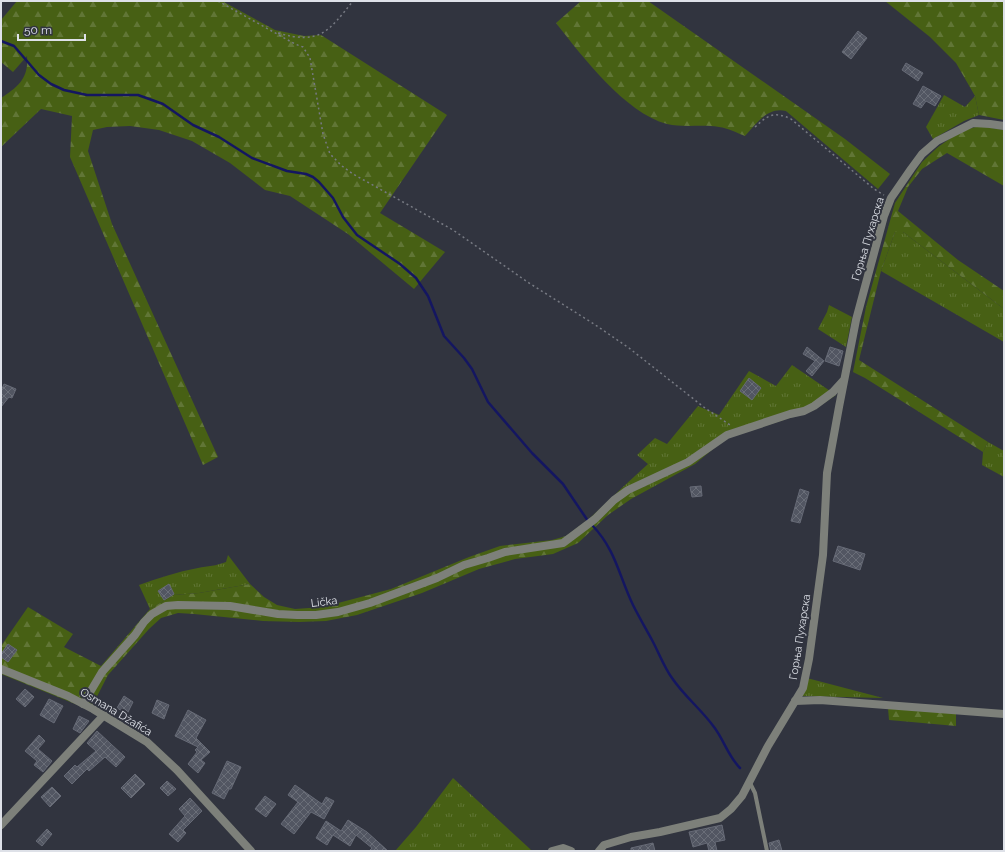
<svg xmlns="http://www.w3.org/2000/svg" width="1005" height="852" font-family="Raleway,sans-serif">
<defs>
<pattern id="grass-tufts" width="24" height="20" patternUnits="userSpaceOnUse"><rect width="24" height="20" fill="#476014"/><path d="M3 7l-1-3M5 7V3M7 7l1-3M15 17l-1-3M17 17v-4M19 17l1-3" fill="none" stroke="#617636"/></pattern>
<pattern id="forest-firs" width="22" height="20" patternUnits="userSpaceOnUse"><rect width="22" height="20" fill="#476014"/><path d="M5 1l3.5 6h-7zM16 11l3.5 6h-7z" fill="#617636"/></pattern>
<pattern id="building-cross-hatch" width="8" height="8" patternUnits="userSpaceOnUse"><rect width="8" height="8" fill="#525662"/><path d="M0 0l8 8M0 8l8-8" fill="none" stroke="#6a6e78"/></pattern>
</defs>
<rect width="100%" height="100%" fill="#31343f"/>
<g fill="url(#grass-tufts)">
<path d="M944,95L965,107L975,96L979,115L964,121L933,139L926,127Z"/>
<path d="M895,232H903L1004,309V342L881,271Z"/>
<path d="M829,305L852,317L846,347L818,329L827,312Z"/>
<path d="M792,365L836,395L814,410L725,439L695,464L653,487L624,486L648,464L637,455L655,438L667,444L698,406L719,415L749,371L776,386Z"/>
<path d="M988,442L1004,451V477L982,465L983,452Z"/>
<path d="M228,555L250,584L199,593L174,595L150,609L139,585C158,578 177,572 198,568C208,566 216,566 226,562Z"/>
<path d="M803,677L883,698L801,696Z"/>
<path d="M453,778L529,848L532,851H398L396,850L416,827Z"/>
</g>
<g fill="url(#forest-firs)">
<path d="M17,1H222L275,30L304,36L321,35L447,115L380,213L445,252L414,289L348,234L290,196L265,190L230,163L192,141L159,130L130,126L107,127L93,130L88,151L112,224L218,457L203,465L70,157L72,116L41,109L1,147V98C18,87 29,78 27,56L13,72L1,62V20Z"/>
<path d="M581,1H648L845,139L890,174L878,189L786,111C768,106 756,124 745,136C737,133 728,128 719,127C702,124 684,128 667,124C625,113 582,56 556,23Z"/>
<path d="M885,1H1004V120L979,115L975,96L956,63L930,37Z"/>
<path d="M980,126L1004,130V186L947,153L922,169L908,187L898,211L958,260L1004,291V309L903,232H895L881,271L859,360L988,442L983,452L865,378L853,372L866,307L895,203L922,162L938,147L955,135L968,129Z"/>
<path d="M624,486L653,487L631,499L608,515L578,543L553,554L515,559L479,569L422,593L357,615L326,621L299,622L263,621L194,614L178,613L161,618L149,629L108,675L90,710L1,674V646L28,607L73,634L64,647L101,666L150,609L174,595L199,593L250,584L264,597L277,605L295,609L323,607L391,589L469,557L500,546L552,540L566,536L589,519Z"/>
<path d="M888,708L956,713V726L889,720Z"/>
</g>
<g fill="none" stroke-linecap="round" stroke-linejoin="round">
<g stroke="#141661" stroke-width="2.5">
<path d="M1,41L14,46L39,75L51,84L64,90L87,95H138L152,100L163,104L193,125L219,137L252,158L287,171L306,174L313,177L319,182L333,198L343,217L357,235L400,264L416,278L428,296L444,336L464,358L472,369L488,402L532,453L563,484L588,521"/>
<path d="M592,525C616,550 619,576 633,605C639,617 646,629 652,640C659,653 664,667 672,678C684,696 701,709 714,727C724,740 728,756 740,768"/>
</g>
</g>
<g fill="url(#building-cross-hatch)" stroke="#666a76">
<path d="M858,31L867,38L851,59L842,52Z"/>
<path d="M906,63L923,73L918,81L902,70Z"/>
<path d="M923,86L941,96L935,106L926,101L921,108L913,104Z"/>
<path d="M807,347L824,361L812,376L806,371L815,361L803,354Z"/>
<path d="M830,347L843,351L839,366L825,361Z"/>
<path d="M749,378L761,388L752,400L740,391Z"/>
<path d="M4,384L16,389L12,398L9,397L1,407V391Z"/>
<path d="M701,486L702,496L692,497L690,487Z"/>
<path d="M800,489L809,492L800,523L791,521Z"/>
<path d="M838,546L865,554L860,570L833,561Z"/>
<path d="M169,584L174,594L164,600L158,591Z"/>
<path d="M8,644L17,650L8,662L1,657V654Z"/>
<path d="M25,689L34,697L25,707L16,699Z"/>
<path d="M124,696L133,702L127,714L117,708Z"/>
<path d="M49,699L63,706L54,723L40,715Z"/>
<path d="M157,700L169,705L164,719L152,713Z"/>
<path d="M188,710L206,720L196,738L210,752L201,760L205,763L198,773L188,764L197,752L195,750L198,747L175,736Z"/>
<path d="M79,716L89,721L80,733L73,729Z"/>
<path d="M97,731L125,757L116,767L105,757L89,771L87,769L72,784L64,776L75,765L77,767L96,751L87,743Z"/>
<path d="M39,735L45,741L38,749L52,761L43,772L34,765L37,761L25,751Z"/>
<path d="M227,761L241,767L231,789H229L224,799L212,793Z"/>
<path d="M135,774L145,784L131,798L121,788Z"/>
<path d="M167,781L176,789L168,796L160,788Z"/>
<path d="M295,785L322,804L326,797L334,801L324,819L311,812L294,834L281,824L298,802L288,795Z"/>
<path d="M52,787L61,796L50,807L41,797Z"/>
<path d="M265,796L276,804L266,817L255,809Z"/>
<path d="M190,798L202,811L183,830L186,833L178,842L169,834L185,816L179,809Z"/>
<path d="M348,820L367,832L388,851H369L372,848L356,835L350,846L333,835L327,845L316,838L326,821L341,831Z"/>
<path d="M722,825L725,840L715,842L717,851H709L707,843L693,847L689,832Z"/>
<path d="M47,829L52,834L42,846L36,841Z"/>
<path d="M779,840L782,851H771L769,843Z"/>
<path d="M653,843L655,851H631V848Z"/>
</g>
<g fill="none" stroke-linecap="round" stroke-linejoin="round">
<g stroke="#777a83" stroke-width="1.5" stroke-dasharray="2 3" stroke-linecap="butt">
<path d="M218,1L295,44L303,47L310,58L323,134L330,154L342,166L353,174L453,230L529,283L594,324L629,348L705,408L730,425"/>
<path d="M278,33C320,45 328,32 353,1"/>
<path d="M755,127C768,115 774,111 791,119L874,189L884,195"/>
</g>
<path stroke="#7d807a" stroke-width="4" d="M749,781L755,793L767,851"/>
<g stroke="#7d807a" stroke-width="8">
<path d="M1,669L68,696L93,709L147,742L177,770L251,851"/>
<path d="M795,701L820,700L1004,714"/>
<path d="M83,704L102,672L135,635L144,622L152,614L166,606L178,605L230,606L278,614L297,615H316L338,612L370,603L437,578L464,565L488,558L505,552L563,543L595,519L614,500L628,490L688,462L727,435L790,414L804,411L814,406L833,392L843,381"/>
<path d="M1,825L104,715"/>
<path d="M552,851L563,848L571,851"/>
<path d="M599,851L604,845L631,837L660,832L720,818L731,809L742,796L768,746L803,688L809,659L823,555L827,473L839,407L856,320L884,216L891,198L911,169L922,154L937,141L973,123L990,124L1004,126"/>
</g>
</g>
<g text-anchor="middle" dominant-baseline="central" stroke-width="4" stroke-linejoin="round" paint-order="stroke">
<g font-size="11" fill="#dee1e8" stroke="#31343f">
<text transform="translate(868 239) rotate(-73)">Горња Пухарска</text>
<text transform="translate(324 602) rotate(-7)">Lička</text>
<text transform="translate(800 637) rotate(-81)">Горња Пухарска</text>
<text transform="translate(116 712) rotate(31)">Osmana Džafića</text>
</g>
</g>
<rect width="1005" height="852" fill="none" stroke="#dee1e8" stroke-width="4"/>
<path d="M18 34v6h67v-6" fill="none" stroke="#dee1e8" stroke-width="2"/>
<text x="24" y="34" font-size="12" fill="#dee1e8" stroke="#31343f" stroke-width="3" paint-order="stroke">50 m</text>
</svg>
